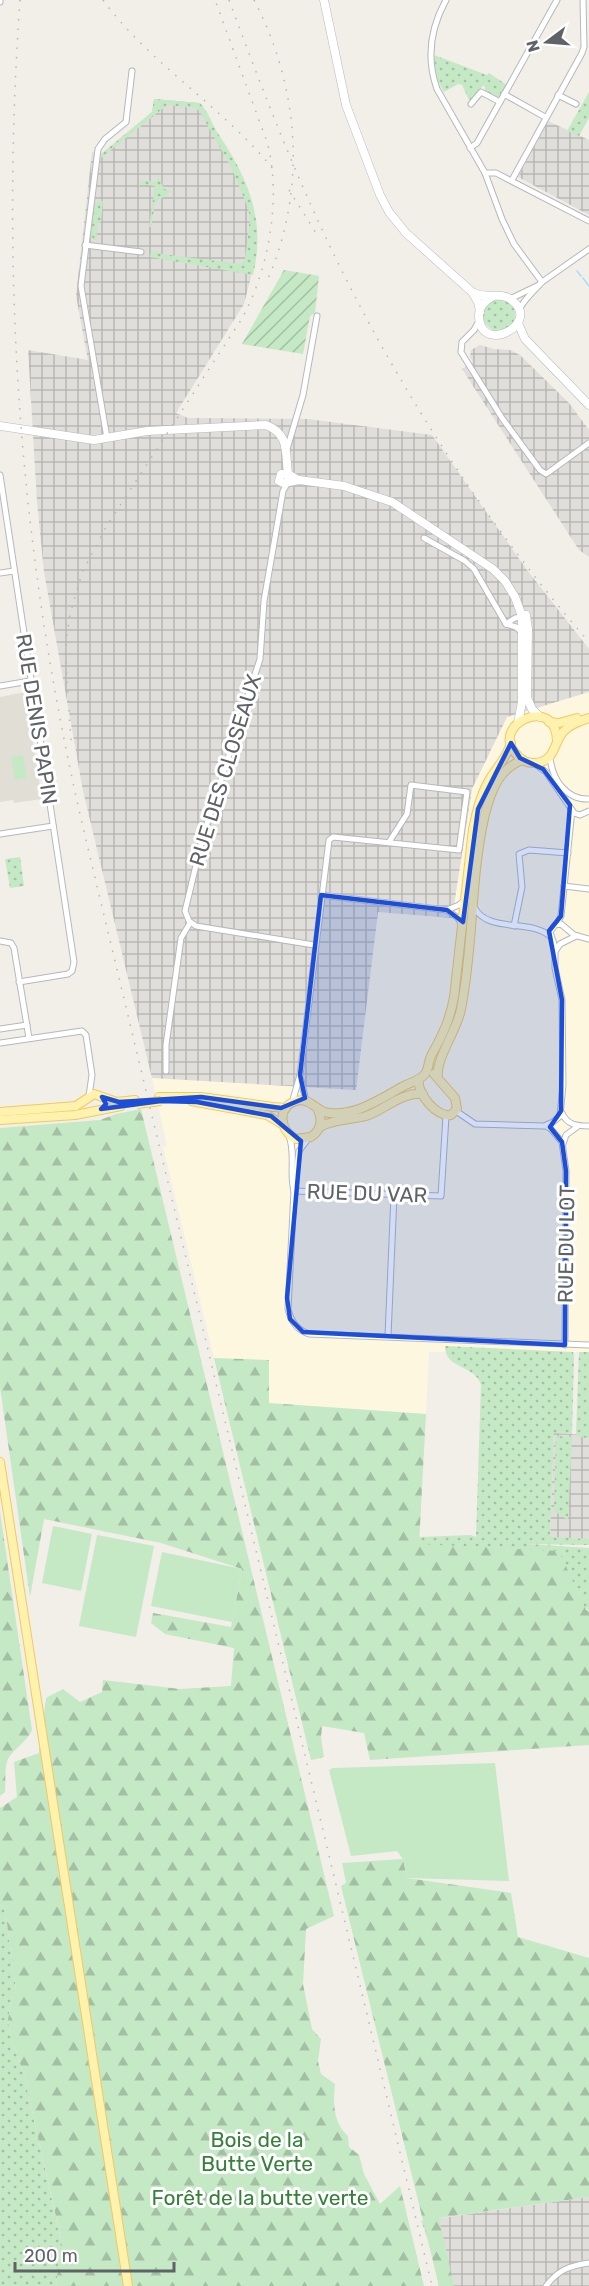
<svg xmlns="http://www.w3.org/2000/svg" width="589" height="2286" font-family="Rubik,sans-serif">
<defs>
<pattern id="industrial-grid" width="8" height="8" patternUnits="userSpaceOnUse" patternTransform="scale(1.5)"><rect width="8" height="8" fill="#e0deda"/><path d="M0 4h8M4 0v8" fill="none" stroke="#b9b8b5"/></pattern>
<pattern id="grass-dots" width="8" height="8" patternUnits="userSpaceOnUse" patternTransform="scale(1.5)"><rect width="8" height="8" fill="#c5e8c5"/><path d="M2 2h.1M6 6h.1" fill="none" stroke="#a3c0a4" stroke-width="1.8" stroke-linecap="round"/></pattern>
<pattern id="forest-firs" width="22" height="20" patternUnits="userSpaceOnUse" patternTransform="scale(1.5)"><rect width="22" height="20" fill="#c5e8c5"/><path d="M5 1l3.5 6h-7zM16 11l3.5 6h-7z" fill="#a3c0a4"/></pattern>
<pattern id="garden-furrows" width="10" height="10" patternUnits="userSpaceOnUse" patternTransform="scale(1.5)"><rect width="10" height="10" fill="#c5e8c5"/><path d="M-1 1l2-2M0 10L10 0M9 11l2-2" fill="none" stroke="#a3c0a4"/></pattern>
</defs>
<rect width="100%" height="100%" fill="#f1efe8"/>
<path fill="#fef7e0" d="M589,692V1352H429L426,1414L269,1403V1361L214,1358L163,1147L167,1146L152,1078L356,1090L378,911L452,917L472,789L507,717Z"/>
<g fill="url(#industrial-grid)">
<path d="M154,99L198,103L216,134L252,209V273L244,304L176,413L188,418L308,419L432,435L527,570L589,649V692L507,717L472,789L452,918L378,912L356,1090L152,1078L83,791L44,572L37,502L28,350L88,360L76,296L92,152L100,155L152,112Z"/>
<path d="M548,121L589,140V215L518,177Z"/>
<path d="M480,345L494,349L510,350L520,355L569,403L589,430V557L579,550L462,369L473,362L470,357L471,350Z"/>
<path d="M554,1433L589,1435V1539L550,1538Z"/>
<path d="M589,2197V2286H439L429,2242L421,2221Z"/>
</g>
<path fill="#e1ded6" d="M25,692L42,799L14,803L13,800L0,802V697Z"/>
<g fill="url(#grass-dots)">
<path d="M434,55L487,75L489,73L507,85L500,100L485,92V87L483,85L476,96L469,100L462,85L458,84L444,92C437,81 434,68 434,55Z"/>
<path d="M589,92V118L579,136L567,131Z"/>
<path d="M154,99L200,103C209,112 212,125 219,135C249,180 266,221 253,275L150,257L151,252L155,251L162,254L240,264L245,259L250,218L248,208L231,167L200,112L196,108L167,105L99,160L100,155L152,112Z"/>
<path d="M158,175L164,189L172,191L155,203L151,227H149L155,186L141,184L139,187L140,180L157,182Z"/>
<path d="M100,201H103L101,222L98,223L96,240H94L90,234L95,204Z"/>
<circle cx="499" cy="315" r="16"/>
<path d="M20,857L24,886L10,888L5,859Z"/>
<path d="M445,1346L573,1352L574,1358L572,1434L554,1433L550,1537L589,1539V1545L527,1544L589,1548V1610L419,1544V1537L471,1535L476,1537L481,1385C475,1364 445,1370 445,1346Z"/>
<path d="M579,1352H589V1438L579,1437L576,1434Z"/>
<path d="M556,1436L572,1437L568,1520L554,1511Z"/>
<path d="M0,1904L5,1908L16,1990L11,2000L8,2020L10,2034L24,2075L61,2240L56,2286H0Z"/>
</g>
<g fill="url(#forest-firs)">
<path d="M141,1109L334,1916L306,1929L303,1984L312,2029L321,2039L318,2061L321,2074L335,2084C333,2102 333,2123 348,2136L349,2147L359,2155L364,2174L380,2204L400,2186L424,2286H56L61,2239L24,2075L10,2034L8,2020L11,2000L16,1990L5,1908L0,1904V1808L17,1797L14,1762L39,1753L46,1698L63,1689L80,1702L102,1692L103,1680L180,1689L231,1686L234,1648L165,1634L151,1623L153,1613L231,1627L242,1569L161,1543L44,1519L30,1597L0,1387V1128L100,1120L116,1114Z"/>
<path d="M214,1358L269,1360V1403L426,1414L419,1544L559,1551L586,1610L589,1611V1745L370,1760L364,1733L322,1726L321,1738L324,1757L311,1760Z"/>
<path d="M0,1512L32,1730C27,1742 14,1748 8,1759C4,1768 6,1783 5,1792L0,1796Z"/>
<path d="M403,1859L407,1878L511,1893L518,1937L589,1958V2197L439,2218L454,2286H439L341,1886L346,1883L342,1863Z"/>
</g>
<path fill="url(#garden-furrows)" d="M284,270L319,276L315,313L310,316L303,354L242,344Z"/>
<g fill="#c5e8c5">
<path d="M23,755L27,778L15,780L11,757Z"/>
<path d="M53,1526L92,1534L81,1591L42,1583Z"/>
<path d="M97,1535L154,1546L136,1637L79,1626Z"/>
<path d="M162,1552L242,1569L232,1622L151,1606Z"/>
<path d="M495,1763L509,1881L407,1878L403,1859L397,1851L351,1856L329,1770L333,1768Z"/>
</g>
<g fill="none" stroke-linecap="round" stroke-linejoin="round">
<g stroke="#aadaff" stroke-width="1.5">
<path d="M577,271L581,276"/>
<path d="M583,278L589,286"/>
</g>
<defs>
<g id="street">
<path d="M446,0C430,29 426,58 437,89L485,173L502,219L514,244L542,282C534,291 524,299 519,310"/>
<path d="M0,2V0"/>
<path d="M504,94L545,117"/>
<path d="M558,95L576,104"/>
<path d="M471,104L481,92L500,102"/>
<path d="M470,148L477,143L557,0"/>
<path d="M485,173H496L589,221"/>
<path d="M512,180L582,53L584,47L583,0"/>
<path d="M85,245L141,252"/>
<path d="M542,282L589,249"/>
<path d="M510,299L539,285"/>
<path d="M480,319L474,330L462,342L461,352L502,418L540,470L546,474L549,472L589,443"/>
<path d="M107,438L81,286L98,149L105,139L126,122L132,71"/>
<path d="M287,449L303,395L317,316"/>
<path d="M0,475L74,962L72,971L68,974L19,982"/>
<path d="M287,484L283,491L264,601L260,659L203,836L185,911L189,921L196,926L314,945"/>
<path d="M424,538L465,561L474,569L506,624L516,627L523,633"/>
<path d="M0,573L14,571"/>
<path d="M506,624L515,618L523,617"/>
<path d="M0,686L30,681"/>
<path d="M550,757C552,779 566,800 589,799"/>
<path d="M535,764L546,772L574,813L580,815L589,811"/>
<path d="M0,834L53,826"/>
<path d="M564,886L589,889"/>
<path d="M321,895L447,910"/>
<path d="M474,907C488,934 531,918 551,937"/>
<path d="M557,924L561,916L572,810"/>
<path d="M462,925L458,918L447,910L459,905L465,900"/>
<path d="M514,926L522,887L519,854L529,850L568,853"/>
<path d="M0,941L11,943L14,948L29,1038"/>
<path d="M556,950L560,944L576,936"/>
<path d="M0,1029L27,1025"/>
<path d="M0,1043L82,1031L86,1035L92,1075L89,1096"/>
<path d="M166,1071V1045L181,938L190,923"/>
<path d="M301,1080L306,1101"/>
<path d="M292,1103L300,1075L329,840L333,837L459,850L467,792L411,785L407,814L389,842"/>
<path d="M456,1111L475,1124L544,1126L553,1122L560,1116L563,1085L562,1000L555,968V947L550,932L555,925L561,924L574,935L589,939"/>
<path d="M562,1113C567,1125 577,1126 589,1126"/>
<path d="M546,1126L551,1129L562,1142L566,1171L565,1345"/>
<path d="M289,1136C296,1154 289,1173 294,1191L288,1309C291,1322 297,1330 309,1334L589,1345"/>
<path d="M563,1144L566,1135L577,1127"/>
<path d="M294,1190L299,1151L308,1139"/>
<path d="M294,1191L441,1196L446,1116"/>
<path d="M388,1336L394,1195"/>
<path d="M546,2286C558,2270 569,2266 589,2263"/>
</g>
<g id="secondary">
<path d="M324,0L346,105L380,195L389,212L406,233L472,292L478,302L480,311"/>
<path d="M474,293C487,299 500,292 510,299C545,322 480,357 479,316C479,307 484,301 492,297"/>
<path d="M518,323L525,339L589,405"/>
<path d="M0,426L94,440L147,431L266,425C290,434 285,453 288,474L298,480"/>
<path d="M288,474H281L279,481L285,484L290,478"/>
<path d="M289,482L299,480L344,486L392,502L493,569L505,581L515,597L522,616V702L518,723"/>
<path d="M526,615L528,629L527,698L532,709L540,717"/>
</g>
<g id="primary">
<path d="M549,722L559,723L577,718"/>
<path d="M557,741C556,692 486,726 518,756C522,761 528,763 535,763C556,762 553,742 564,731C571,724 580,721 589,718"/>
<path d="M438,1078C435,1059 457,1031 461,1009C474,945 470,878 485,814C491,791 499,768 523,760"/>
<path d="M419,1079C416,1093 437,1118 451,1115L457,1109L455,1098L434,1074"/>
<path d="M159,1097H201L273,1107L286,1108"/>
<path d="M191,1101L267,1115L282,1124"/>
<path d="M318,1110C323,1121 321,1130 311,1137L296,1139C280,1132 276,1107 296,1101C311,1097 316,1112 329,1113C356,1116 380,1099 402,1087C410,1082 418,1082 425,1074C429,1069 428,1062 431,1056C442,1036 450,1020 454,997L473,829C477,810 481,793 491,777C498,766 507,757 511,743"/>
<path d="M0,1112L76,1106L94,1094L117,1102L135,1100"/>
<path d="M0,1120L75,1115L121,1106"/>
<path d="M320,1127C333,1119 351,1120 366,1116C386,1109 401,1092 423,1094"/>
<path d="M0,1462L128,2286"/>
</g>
</defs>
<use href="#street" stroke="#b5b8bc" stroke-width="7"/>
<use href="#secondary" stroke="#b6babf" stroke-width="9"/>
<use href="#primary" stroke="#f2c960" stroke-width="10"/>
<use href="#street" stroke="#fff" stroke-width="5"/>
<use href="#secondary" stroke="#fff" stroke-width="8"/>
<use href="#primary" stroke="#fff2af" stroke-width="8"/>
<g stroke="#b6b7b8" stroke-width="1.5" stroke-dasharray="1.5 8" stroke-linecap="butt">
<path d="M20,0C0,285 20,562 86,840L432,2286"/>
<path d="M103,0C150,64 222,106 273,169"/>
<path d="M229,0C259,81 290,162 327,240C394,382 485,523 589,642"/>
<path d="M254,0C300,88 307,190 267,281"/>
<path d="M289,190L316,233"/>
<path d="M71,740L65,650L70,614L82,573L106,527L241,320C269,271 282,196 267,142L215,0"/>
</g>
<defs>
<path id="primary-bridge" d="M137,1104L161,1101"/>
</defs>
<use href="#primary-bridge" stroke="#f2c960" stroke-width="10" stroke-linecap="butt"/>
<use href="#primary-bridge" stroke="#fff2af" stroke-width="8"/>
</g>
<path fill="#1d4ed8" fill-opacity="0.2" stroke="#1d4ed8" stroke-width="4.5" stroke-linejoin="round" d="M511,743L520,758L543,769L570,805L561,916L549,931L562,1000L561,1111L550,1127L562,1142L566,1171L565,1345L303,1332L290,1319L287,1298L301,1141L271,1116L197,1102L161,1101L101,1109L106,1104L102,1097L119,1102L201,1097L281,1108L305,1098L300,1075L321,895L447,910L463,922L478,809Z"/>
<g text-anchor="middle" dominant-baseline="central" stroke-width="6" stroke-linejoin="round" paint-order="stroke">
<g font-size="21" fill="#5f6368" stroke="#fff">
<text transform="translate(37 719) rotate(81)">RUE DENIS PAPIN</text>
<text transform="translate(225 770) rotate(-73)">RUE DES CLOSEAUX</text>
<text transform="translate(367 1193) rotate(2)">RUE DU VAR</text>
<text transform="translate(566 1244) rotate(-89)">RUE DU LOT</text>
</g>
<g font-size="21" fill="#348238" stroke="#fff">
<text x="257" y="2139">Bois de la<tspan x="257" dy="24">Butte Verte</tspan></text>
<text x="260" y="2197">Forêt de la butte verte</text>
</g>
</g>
<g transform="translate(547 42) rotate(254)" stroke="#ffffff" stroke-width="4.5" paint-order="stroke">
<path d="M0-4.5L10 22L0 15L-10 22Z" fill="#5f6368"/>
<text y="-9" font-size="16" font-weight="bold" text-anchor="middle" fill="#5f6368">N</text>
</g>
<path d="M15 2262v9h159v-9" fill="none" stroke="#5f6368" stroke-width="3"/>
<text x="24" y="2262" font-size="18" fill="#5f6368" stroke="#ffffff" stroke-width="4.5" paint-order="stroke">200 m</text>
</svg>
